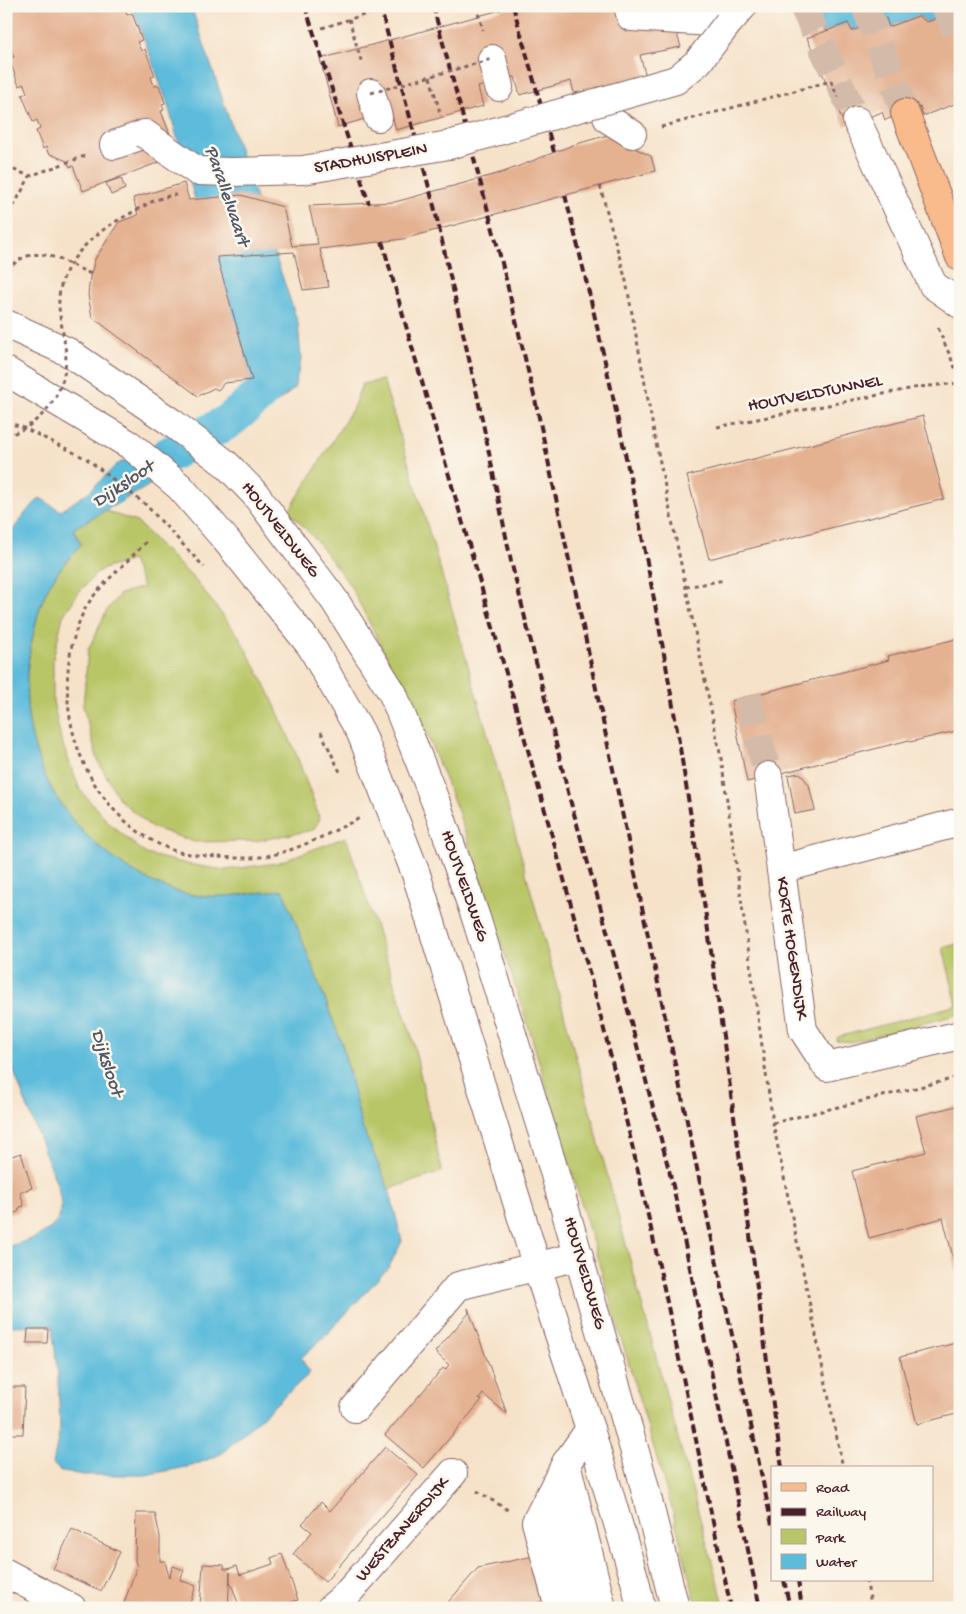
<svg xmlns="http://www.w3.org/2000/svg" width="966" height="1614" font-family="'Gochi Hand',sans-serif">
<rect width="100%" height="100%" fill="#fbf7ec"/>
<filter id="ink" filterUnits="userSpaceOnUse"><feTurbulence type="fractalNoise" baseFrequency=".02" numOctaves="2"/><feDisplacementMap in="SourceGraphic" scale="10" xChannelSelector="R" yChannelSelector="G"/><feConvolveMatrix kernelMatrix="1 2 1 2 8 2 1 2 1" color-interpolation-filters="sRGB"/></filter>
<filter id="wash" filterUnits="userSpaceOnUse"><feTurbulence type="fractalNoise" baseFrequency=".0096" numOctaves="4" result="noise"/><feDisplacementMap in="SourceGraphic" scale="20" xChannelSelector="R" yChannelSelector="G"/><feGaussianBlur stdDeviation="1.12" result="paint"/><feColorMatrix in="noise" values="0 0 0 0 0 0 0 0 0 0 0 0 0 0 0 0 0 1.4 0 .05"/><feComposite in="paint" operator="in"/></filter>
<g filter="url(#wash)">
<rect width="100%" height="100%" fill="#f6e2c9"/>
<g fill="#b9c668" stroke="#82724a">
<path d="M383,380C510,786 610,1199 725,1608H697L672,1509L532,1038L459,814L428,737L350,585L316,540L289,511L353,408L362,384Z"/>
<path d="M103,510L137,522L196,581L238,635L268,690L295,751L320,819L313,830L256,841L194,842L151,827L119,799L98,761L83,706L88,650L107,610L120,594L143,587L132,560L100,570L79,592L63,616L53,659V701L61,740L80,790L111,825L146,854L187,864L225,870L277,863L346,837L412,1037L442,1172L389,1189L362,1127L342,1044L283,890C257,892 229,898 203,896C168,894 135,875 108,854C41,803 14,722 32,640C36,622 40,603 49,586C57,571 71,557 81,544L73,529Z"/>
<path d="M960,943V1014L852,1042L836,1041L838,1037L957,1005L943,948Z"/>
</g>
<g fill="#5dbcdb" stroke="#546e83">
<path d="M132,6H191L298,323L301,360L294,389L254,420L251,417L223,434L213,417L251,394L167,102Z"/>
<path d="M814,6H960V10L927,22L918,16L889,27L886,18L852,31L848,23L821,33L809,8Z"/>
<path d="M188,427L207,447L143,489L73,529L81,544C71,557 57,571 49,586C40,602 36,622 32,640C14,722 41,803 108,854C135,875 168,894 203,896C229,898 257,892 283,890L342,1044L362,1127L389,1189L402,1241L389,1267L328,1333L301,1358L310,1373L221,1454L192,1466L145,1475H84L62,1472L53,1464L60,1429L58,1376L52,1325L6,1326V1247C26,1241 61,1233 61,1207C61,1200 59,1193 58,1187L6,1051V540L27,511L40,498L61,511L90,491L116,465Z"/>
</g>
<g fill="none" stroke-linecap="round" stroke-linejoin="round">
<path stroke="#5dbcdb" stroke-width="36" d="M166,456L229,421L259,396"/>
</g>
<g id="blocks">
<g fill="#e4b191">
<path d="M6,6H124L127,15L132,13L142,40L137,42L141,51L145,49L155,76L151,77L154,86L159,85L165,103L162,104L164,110L161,111L178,155L83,191L73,166L70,167L67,161L48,153L46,147L43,149L36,131L40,129L37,120L33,122L22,95L27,93L24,84L19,86L9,59L14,57L10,48L6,50Z"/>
<path d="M515,6H668L681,47L640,55L647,81L574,93L571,81L520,95L515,77L478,87L483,106L396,130L391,111L338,127L320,59Z"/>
<path d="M960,10V109L957,103L923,116L920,107L885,120L882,112L845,126L807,38L848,23L852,31L886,18L889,27L918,16L927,22Z"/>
<path d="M608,135L651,156L655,171L403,239L320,249L329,287L303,290L294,252L217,257L252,380L224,383L218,390L214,388L198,396L92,317L88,295L90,277L95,259L119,222L138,215L133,198L184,183L189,200L241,195L283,207L292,246L318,244L309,206L395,202L504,172L573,145Z"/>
<path d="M121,178L125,189L111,195L106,183Z"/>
<path d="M923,416L944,499L709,559L687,476Z"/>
<path d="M960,638V730L910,742L909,740L747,782L731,701L889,660L888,656Z"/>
<path d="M800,773L809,785L815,810L795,814L788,775Z"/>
<path d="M960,1105V1281H959L943,1218L869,1238L852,1171L926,1152L916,1116Z"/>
<path d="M21,1153L32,1188L20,1192L24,1206L20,1207L18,1212L8,1215L6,1158Z"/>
<path d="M468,1308L507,1414L483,1394L479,1399L482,1400L424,1468L385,1435L443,1368L445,1370L449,1365L435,1352L469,1313Z"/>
<path d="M28,1329H48L47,1343H27Z"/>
<path d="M960,1342V1413L917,1424L900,1357Z"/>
<path d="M6,1387H25L23,1434H6Z"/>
<path d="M385,1447L418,1475L325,1582L293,1554L312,1532L302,1524L321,1502L330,1511Z"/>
<path d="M136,1513H155L160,1537V1561H165L169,1578L173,1566L184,1570L180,1580L196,1586L188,1608H137L124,1603L137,1566L135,1561Z"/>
<path d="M72,1529L120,1552L101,1591L53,1569Z"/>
<path d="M282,1554L298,1600L276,1608H240L230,1581V1572L228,1608H200L203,1564L224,1565V1569H228L237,1566L240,1575L273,1564L271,1558Z"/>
<path d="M534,1556L546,1600L521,1608H443L478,1568Z"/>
</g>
</g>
</g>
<g filter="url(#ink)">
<use href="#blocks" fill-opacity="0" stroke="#866362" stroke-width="1"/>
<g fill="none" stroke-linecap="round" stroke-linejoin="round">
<g stroke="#d4bba9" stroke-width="28" stroke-dasharray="28 14" stroke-linecap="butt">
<path d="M803,6L857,121"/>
<path d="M748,696L768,776"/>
</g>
<g stroke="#d4bba9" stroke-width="28" stroke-dasharray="28 14" stroke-linecap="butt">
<path d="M865,6L905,113"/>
<path d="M945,6L960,39"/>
</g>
<defs>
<g id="minor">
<path d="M628,6L631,17L728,23"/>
<path d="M728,23L743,6"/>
<path d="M492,59L499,87"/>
<path d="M371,93L378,117"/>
<path d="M602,101L608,119L632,134"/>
<path d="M857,121L933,285L960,304"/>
<path d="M114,145L145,134"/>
<path d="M6,324L68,352L171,422L226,464L255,494L335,601L393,694L436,803L476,918L547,1147L641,1473L675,1608"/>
<path d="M6,371L130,445L180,487L226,540L311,646L361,733L416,874L537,1267L590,1429L635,1581L641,1608"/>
<path d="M768,776L803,1030L827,1067L960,1035"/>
<path d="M781,869L960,822"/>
<path d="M355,1408L458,1286L579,1256"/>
<path d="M566,1463L602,1608"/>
<path d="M563,1482L558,1517L581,1608"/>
<path d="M6,1573L72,1608"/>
<path d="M331,1608L346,1595L453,1473"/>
<path d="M559,1608L536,1522L566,1463L590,1429"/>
</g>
<path id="major" d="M905,113L960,257"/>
</defs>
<use href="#minor" stroke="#866362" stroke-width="30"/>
<use href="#major" stroke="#866362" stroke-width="30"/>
<g stroke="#866362" stroke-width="3" stroke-dasharray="4 4" stroke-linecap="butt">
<path d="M476,6L483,30"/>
<path d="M773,12L781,6"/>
<path d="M349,19L362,64"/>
<path d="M322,28L376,11"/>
<path d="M430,77L441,116"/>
<path d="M661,127L831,81L838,97"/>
<path d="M6,167L30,176L85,156"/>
<path d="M600,186L626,281L655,438L721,758L773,1123L843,1468"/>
<path d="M6,220L30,176"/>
<path d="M7,270C36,240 58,260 91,274"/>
<path d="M938,328L960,379"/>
<path d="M6,423L20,426L87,459L145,504L204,567"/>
<path d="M717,427L919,387L960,383"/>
<path d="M146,542C130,560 95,589 85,609C42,695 80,814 172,850C185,855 225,858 240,858C282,860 323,836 360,818"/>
<path d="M686,587L725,580"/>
<path d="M321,732L341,774"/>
<path d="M773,1123L960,1077"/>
<path d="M477,1491L508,1510"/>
<path d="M866,1580L872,1608"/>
</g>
<use href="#minor" stroke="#fff" stroke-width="28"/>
<use href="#major" stroke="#fabb8c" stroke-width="28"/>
<g stroke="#4a1f2b" stroke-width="4" stroke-dasharray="8 4" stroke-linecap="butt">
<path d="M305,6L369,204"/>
<path d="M380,6L434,206L477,394L511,561L569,796L613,952L673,1186L760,1608"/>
<path d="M433,6L502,263L537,408L772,1525"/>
<path d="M513,6L554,152"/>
<path d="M565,195C605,352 639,511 667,671C713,935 744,1202 782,1468"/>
<path d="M382,241C449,480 521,717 585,957C643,1172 685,1390 731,1608"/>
<path d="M784,1580L790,1608"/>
<path d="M798,1580L802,1608"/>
</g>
<defs>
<path id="minor-bridge" d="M145,134L197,171L231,172L303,170L449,145L676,80L698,62L728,23"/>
</defs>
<use href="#minor-bridge" stroke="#866362" stroke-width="30" stroke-linecap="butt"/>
<g stroke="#866362" stroke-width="3" stroke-dasharray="4 4" stroke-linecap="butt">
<path d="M371,93L492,59"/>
<path d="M6,436C45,425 71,386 65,346C63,329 58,313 59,297C62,262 92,235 120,219C138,210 155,197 176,195"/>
</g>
<use href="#minor-bridge" stroke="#fff" stroke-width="28"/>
</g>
</g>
<g text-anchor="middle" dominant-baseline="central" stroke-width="5" stroke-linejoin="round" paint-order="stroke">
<g font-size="18" fill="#4a1f2b" stroke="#fbf7ec">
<text transform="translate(371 159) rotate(-10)">STADHUISPLEIN</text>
<text transform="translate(815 394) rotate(-11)">HOUTVELDTUNNEL</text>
<text transform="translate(280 530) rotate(52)">HOUTVELDWEG</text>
<text transform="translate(464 886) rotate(71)">HOUTVELDWEG</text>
<text transform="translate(791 948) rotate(82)">KORTE HOGENDIJK</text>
<text transform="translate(584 1273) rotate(74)">HOUTVELDWEG</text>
<text transform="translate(403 1530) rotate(-49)">WESTZANERDIJK</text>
</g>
<g font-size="19" font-style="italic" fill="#515669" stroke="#fbf7ec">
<text transform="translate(226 196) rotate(71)">Parallelvaart</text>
<text transform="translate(124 485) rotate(-34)">Dijksloot</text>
<text transform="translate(106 1063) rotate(72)">Dijksloot</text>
</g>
</g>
<rect width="966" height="1614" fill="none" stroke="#fbf7ec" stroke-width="25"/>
<rect x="771" y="1466" width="162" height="115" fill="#fbf7ec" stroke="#b4a19f"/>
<rect x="781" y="1483" width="25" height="8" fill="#fabb8c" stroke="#b4a19f"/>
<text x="816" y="1492" font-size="15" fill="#4a1f2b">Road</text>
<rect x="781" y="1508" width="25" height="8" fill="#4a1f2b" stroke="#b4a19f"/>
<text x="816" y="1516" font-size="15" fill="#4a1f2b">Railway</text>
<rect x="781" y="1529" width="25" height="15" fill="#b9c668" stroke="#b4a19f"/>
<text x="816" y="1542" font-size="15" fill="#4a1f2b">Park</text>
<rect x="781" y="1554" width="25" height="15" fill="#5dbcdb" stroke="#b4a19f"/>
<text x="816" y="1566" font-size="15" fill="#4a1f2b">Water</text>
</svg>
